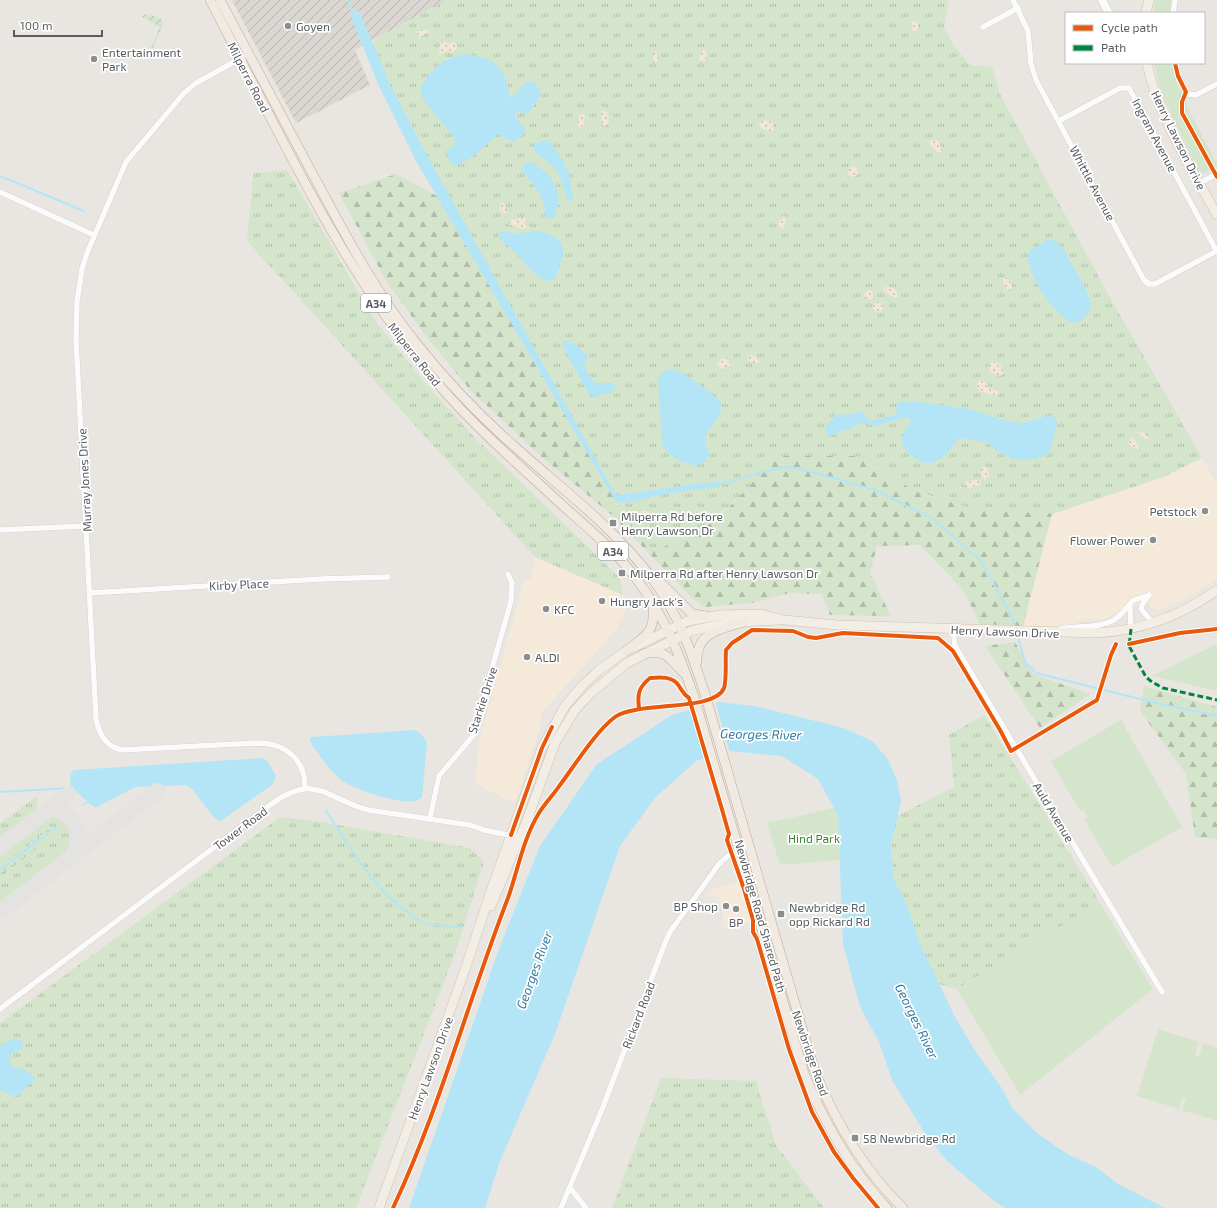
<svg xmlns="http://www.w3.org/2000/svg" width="1217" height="1208" font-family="'Exo 2',sans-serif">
<defs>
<pattern id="industrial-furrows" width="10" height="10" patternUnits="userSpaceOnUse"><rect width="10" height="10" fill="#dad7d3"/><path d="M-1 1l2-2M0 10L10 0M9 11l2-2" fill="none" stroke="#b4b2af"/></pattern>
<pattern id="grass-tufts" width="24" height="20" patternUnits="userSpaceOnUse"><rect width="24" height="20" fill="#d4e5cc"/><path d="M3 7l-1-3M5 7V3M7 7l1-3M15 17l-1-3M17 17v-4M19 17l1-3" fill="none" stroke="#afbda9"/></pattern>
<pattern id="forest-firs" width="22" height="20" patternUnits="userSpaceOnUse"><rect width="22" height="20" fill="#d4e5cc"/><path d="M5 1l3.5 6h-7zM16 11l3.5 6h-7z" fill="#afbda9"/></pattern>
<pattern id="wetland-marsh" width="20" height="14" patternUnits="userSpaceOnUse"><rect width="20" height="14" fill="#d4e5cc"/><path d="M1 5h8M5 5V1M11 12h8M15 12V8" fill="none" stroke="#afbda9"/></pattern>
<pattern id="sand-dots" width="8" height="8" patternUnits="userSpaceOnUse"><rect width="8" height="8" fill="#f2e7d5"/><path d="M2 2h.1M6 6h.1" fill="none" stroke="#c7beb0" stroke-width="1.8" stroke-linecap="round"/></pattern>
<pattern id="garden-furrows" width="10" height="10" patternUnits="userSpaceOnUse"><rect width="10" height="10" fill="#d4e5cc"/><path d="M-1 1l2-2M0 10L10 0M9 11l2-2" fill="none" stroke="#afbda9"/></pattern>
</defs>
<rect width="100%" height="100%" fill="#e9e6e2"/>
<g fill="#f5e9d9">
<path d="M1202,458L1217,484V579L1188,598L1159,610L1151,609L1150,602L1131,606L1122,612L1111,614L1108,618L1086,620L1061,628L1023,626L1052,514L1161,478Z"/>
<path d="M535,557L623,595L628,606L616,630L542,712L539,730L515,803L476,784L478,746L523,584L531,578Z"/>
<path d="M743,881L754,921L724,927L723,924L725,923L718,896L708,897L712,889Z"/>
</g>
<path fill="url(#industrial-furrows)" d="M232,0H446L355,50L370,85L296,123Z"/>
<g fill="url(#grass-tufts)">
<path d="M446,0H949L944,27L954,46L970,65L992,67L1000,94L1108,294L1202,458L1161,478L1052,514L973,509L915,491L858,456L741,495L711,522L674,543L652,551C636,535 624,520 615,499L462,225L369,45L379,37Z"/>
<path d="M287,170L376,322L426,384L474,437L620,578L623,595L535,557L247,241L253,173Z"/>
<path d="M984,715L1100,903L957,989L939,984L919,944L906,902L893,877L891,844L897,816L954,787L949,735Z"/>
<path d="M37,796L38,813L0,843V823Z"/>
<path d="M56,815C64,816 66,820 70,826C73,831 76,837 73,843C68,856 14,895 0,906V852L46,817Z"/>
<path d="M280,817L321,822L470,848L484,862L455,954L356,1208H0V1023Z"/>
<path d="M661,1078L756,1081L776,1145L824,1208H612Z"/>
</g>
<g fill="url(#forest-firs)">
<path d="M396,174L450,203L615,499C624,520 636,535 652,551C672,544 695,535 712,522C736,503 756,478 776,456H858L915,491L973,509L1052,514L1023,626L980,624L963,590L920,545L877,546L870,573L891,616L830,615L822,594L789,593L752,603L704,607L692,598L613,516L543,458L471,391L425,335L385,279L339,193Z"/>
<path d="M1015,642L1033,674L1091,694L1040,728L985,646Z"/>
<path d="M1144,686L1217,707V839L1195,837L1186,774L1140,711Z"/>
</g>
<path fill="url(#wetland-marsh)" d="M53,826L57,830L54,835L0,877V865L33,842L30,840L36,839Z"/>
<g fill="url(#sand-dots)">
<path d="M912,21H916L918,24V30L915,32L912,30Z"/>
<path d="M424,29L428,30L429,32L418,38L417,32Z"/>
<path d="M444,41L448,44L451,42H454L457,46L456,50L451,53L447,51L441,55L439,51L440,44Z"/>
<path d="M703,50H705L707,54L705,61L701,62L698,60Z"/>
<path d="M656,52L659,59L655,64L653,62V53Z"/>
<path d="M602,110L608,113L609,123L605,127L603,126L601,121Z"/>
<path d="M582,114L585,115L584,127L580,129L577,124L579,121V115Z"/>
<path d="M765,120L773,122L774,131H768L761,128L759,123Z"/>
<path d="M932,139L937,140L942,148V152L938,153L931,146L929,142Z"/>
<circle cx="853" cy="172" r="5"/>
<path d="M501,202L506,205L504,209H507V212L504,214L499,209Z"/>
<path d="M784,215C787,219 786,226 782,229L778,224Z"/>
<path d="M524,217L526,219L523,223L527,226L524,229L518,228L515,225H510L511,219L516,218L517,221L519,218Z"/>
<path d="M1003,278H1007L1012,286L1010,291L1006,289L1002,280Z"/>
<path d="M887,287L894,288L898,294V297L895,298L886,293L883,288Z"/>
<circle cx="869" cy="295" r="4.5"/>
<circle cx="878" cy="307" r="5"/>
<path d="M750,355L758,357L759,362L756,364L747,360Z"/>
<path d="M726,356L727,358L726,360H729L731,364L728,367L724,365L725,368L722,370L717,363Z"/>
<path d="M991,362C998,361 1004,367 1003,374L1000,376L991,372L988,367Z"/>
<path d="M981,380L985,381L989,388L998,391L999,394L996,396L981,392L976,386L978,382Z"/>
<path d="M1138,432L1146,433L1149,439L1144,438L1136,433Z"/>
<path d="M1133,437L1139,447L1138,449L1131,447L1128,443L1130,438Z"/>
<path d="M984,467L987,468L989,475L985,480L981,475V468Z"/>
<path d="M978,480L981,483L979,486L969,488L964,485L966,481Z"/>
<circle cx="645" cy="515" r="5"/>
</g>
<g fill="#d4e5cc">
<path d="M1155,0H1172L1169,13H1153Z"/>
<path d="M1154,63H1171L1178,86L1186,97L1187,107L1217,164V168L1203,174L1197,169L1161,93Z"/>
<path d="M1217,644V691L1152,676Z"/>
<path d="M1121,720L1182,827L1112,867L1084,819L1087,817L1083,809L1080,811L1051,761Z"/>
<path d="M834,808L838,816L840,860L780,865L767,823Z"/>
<path d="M1100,903L1153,989L1020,1095L957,989Z"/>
<path d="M1158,1029L1199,1042L1195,1056L1199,1057L1203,1043L1217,1048V1121L1182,1110L1186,1099L1182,1098L1179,1109L1137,1096Z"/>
</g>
<path fill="url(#garden-furrows)" d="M150,14L161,19L163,24L153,48L149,47L152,45L160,27L142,17L143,15Z"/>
<g fill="#b3e5f6">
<path d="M359,11L391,86L428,157L614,492L618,495C652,491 685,484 719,482L720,487C698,489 676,492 655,496C641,499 630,505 616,502L416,161L377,82L350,14Z"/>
<path d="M467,54C497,59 505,67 510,98L514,97C520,88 522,81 533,82C546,95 540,96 533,107C530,111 529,114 523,114L520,112L516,113L515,116L526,131L521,137L512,142L498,134C487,143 468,166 452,165L445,152L454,146L456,139L424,101L420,88C432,69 443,57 467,54Z"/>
<path d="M546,140L550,142L564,162L569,175L573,199L569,203C563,191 562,176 553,166C545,158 533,156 534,144Z"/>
<path d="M529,162C537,164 555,179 556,187C558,194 557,199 560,205L555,209L556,217L552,219L545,217L544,205L539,192L521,170L524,164Z"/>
<path d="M504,231C515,236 521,233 532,231C538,230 545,232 550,235C573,243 560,264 554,280L545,281L528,268L518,255L499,238V232Z"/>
<path d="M1047,240H1054L1060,244C1067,256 1090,292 1091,305C1091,311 1086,316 1082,321L1072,323C1054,314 1026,274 1028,254L1031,250Z"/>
<path d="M564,340L576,345L589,357L583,363L590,377L595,383H611L617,386L611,393L593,397L588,393L565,350L563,344Z"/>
<path d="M672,369C689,375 709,390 721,403C723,426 695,428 709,454L706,461L696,466C682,462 669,458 662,444L658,378L666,370Z"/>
<path d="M911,401L969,409L1007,421L1023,423L1051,415L1056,419L1057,423L1049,454C1027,464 1003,461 987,442L959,438C956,440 950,453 942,458C938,461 932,463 927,463C918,463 900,449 902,439C903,432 909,426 911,419L907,417L875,426L860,423L850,430H844L828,437L825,428L836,414L846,415L863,412L866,418L871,421L897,414L896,409L899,402Z"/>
<path d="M718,702L755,706L844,728L872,741L887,758L897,780L901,801L891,844L893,877L906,902L920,944L955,1017L974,1049L1001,1087L1013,1109L1038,1134L1069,1155L1096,1167L1118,1184L1165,1208H1005L993,1200L946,1160L926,1135L892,1080L879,1042L860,1007L843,944L838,816L818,779L782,756L728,751L696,761L655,798L620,846L555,1034L500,1161L485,1208H409L500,946L540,846L597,764L672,715Z"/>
<path d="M415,730L421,734L427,742L422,798C408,809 356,790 341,780C333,774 315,751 310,741V738L313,737Z"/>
<path d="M262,758L268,762L276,776L273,784L221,821L215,819L191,788L185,785L135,787L95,808L71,788L70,774L74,770Z"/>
<path d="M13,1039L20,1040L24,1045L22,1049L11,1054C7,1069 15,1066 25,1070C29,1072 32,1075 36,1078L16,1097L0,1090V1046Z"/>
</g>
<path fill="#e9e6e2" d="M715,701L730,753L706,760L690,708Z"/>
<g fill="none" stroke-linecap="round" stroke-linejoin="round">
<g stroke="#b3e5f6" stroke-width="2">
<path d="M348,0L354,13"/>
<path d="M0,176L84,211"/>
<path d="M717,484L732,482L748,476L782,467L798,468L875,490L933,519L982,562L1012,617L1015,628"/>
<path d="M1017,634L1025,662L1036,673L1156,703L1217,716"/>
<path d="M0,792L71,788"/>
<path d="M83,805L88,802"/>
<path d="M326,811C351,849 376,894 416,918C429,926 446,927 461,927"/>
<path d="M30,840L37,842"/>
<path d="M0,870L56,827"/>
</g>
<g stroke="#e4e3e1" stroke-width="16">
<path d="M48,811C63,805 79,825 78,839C78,846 75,852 71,857"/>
<path d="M0,847L69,794"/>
<path d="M0,912L157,791"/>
</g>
<defs>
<g id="minor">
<path d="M1013,0L1028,31L1031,64L1036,80L1144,280L1149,284H1155L1217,251"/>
<path d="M1173,13L1175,0"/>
<path d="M983,27L1018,8"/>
<path d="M243,57L196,83L184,93L126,162L87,253L82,269L77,302L76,340L96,719C99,734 106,747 122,750L258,743C285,743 306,760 305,788"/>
<path d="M1175,63L1179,80L1188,94L1196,95L1217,84"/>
<path d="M1059,121L1120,88H1129L1217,252"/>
<path d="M1200,183L1217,174"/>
<path d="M0,192L94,235"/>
<path d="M0,530L86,526"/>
<path d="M90,593L321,579L388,577"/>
<path d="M1149,595L1143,603L1141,609L1153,623"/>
<path d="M1130,606L1131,629"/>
<path d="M953,629L955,646L1162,992"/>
<path d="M1060,629C1077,625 1096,629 1112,621C1122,617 1126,606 1134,600C1138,598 1144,597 1149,595"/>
<path d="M430,818L439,776L472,737L475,729L511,601L512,583L508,574"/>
<path d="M0,1009L270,805C317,771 325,799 368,810L470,825L484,830L514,836"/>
<path d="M570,1188L586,1208"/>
<path d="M561,1208L603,1107L665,943L670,932L719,864L729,855L749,846"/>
</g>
<path id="secondary" d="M1102,0L1109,13"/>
<g id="primary">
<path d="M1146,13L1149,0"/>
<path d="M1147,63C1158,117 1191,167 1217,215"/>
<path d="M491,906L526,823L555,743L575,710L591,693L627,663L691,631L726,623L779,620"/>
<path d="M379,1208L467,964L492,888L542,748L565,706L582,686L599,670L626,651L688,621L720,615L761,614L784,620L837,625L1095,633C1140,631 1181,616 1217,590"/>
</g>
<g id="trunk">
<path d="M210,0C275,124 336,259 425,368C465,419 515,461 562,505C589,529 617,552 638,581C665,617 680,656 694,697L804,1073C824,1123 850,1168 887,1208"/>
<path d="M220,0C250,57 281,114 311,171C343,230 374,291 417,344C446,381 479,415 514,446C562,489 616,529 654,581C679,615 692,654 705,694L814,1069C835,1121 862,1168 903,1208"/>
<path d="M660,582L692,614L707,616"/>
<path d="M626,651C647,635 655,633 653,605"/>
<path d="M643,654C668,649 668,658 684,673"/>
<path d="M697,662C696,632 720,629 744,622"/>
</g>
</defs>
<use href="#minor" stroke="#c4c3c3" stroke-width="6"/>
<use href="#secondary" stroke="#c5c5c5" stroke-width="9"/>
<use href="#primary" stroke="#d2c2af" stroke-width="10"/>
<use href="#trunk" stroke="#c0a890" stroke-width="10"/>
<use href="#minor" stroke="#fcfbfb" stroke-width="5.5"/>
<use href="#secondary" stroke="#fcfbfb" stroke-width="8"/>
<use href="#primary" stroke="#f2ede5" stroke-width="9"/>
<use href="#trunk" stroke="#f0eae2" stroke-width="9"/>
<path stroke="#00873e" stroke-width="3" stroke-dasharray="6 3" stroke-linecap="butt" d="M1131,629L1129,646L1146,677L1152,682L1163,688L1217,700"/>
<defs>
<g id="cycleway">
<path d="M1175,63L1178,76L1186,92L1182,102V113L1217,177"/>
<path d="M1129,644L1180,633L1217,629"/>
<path d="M639,708C637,694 639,687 650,678C660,677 673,676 679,686C683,692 683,694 689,698L721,806L729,834L727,840L744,889L753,920V932L757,939L789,1049L812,1112L834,1152L853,1178L878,1208"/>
<path d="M511,835L542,748L552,727"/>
<path d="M393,1208C440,1108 468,1001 508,898C518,870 523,839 539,813C545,803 554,794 560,785C575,765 596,731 615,717C637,701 715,712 724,688C727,679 725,660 726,650L732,643L752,630L793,631L808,637L816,638L843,633L938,638L953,651L1000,730L1011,751L1097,700L1111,655L1116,644"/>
</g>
</defs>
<use href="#cycleway" stroke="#fff" stroke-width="6"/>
<use href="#cycleway" stroke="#e8590c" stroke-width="4"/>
</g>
<g fill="#8b8d8e" stroke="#fff" stroke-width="1.5">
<circle cx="288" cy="26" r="4"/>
<circle cx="94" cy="59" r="4"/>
<circle cx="1205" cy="511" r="4"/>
<rect x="609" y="519" width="8" height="8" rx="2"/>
<circle cx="1153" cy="540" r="4"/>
<rect x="618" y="569" width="8" height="8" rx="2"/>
<circle cx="602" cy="601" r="4"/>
<circle cx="546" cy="609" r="4"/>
<circle cx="527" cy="657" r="4"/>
<circle cx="726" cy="906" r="4"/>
<circle cx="736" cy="909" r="4"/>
<rect x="777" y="910" width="8" height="8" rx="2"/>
<rect x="851" y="1134" width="8" height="8" rx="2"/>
</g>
<g text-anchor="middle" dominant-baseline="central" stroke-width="3.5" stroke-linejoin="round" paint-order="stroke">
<g fill="#fff" stroke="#8a8e90" stroke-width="1">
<rect x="361" y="294" width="30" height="18" rx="3"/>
<rect x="598" y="542" width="30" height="18" rx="3"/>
</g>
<g font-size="11" font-weight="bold" fill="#585d61">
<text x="376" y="303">A34</text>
<text x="613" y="551">A34</text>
</g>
<g font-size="12" fill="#585d61" stroke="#fff" text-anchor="start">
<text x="296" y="26">Goyen</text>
<text x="102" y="52">Entertainment<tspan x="102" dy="14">Park</tspan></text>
<text x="1197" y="511" text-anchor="end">Petstock</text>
<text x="621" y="516">Milperra Rd before<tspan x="621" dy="14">Henry Lawson Dr</tspan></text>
<text x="1145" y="540" text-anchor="end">Flower Power</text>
<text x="630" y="573">Milperra Rd after Henry Lawson Dr</text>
<text x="610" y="601">Hungry Jack's</text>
<text x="554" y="609">KFC</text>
<text x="535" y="657">ALDI</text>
<text x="718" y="906" text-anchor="end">BP Shop</text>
<text x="789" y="907">Newbridge Rd<tspan x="789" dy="14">opp Rickard Rd</tspan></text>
<text x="736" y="922" text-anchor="middle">BP</text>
<text x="863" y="1138">58 Newbridge Rd</text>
</g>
<g font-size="12" fill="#585d61" stroke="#fff">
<text transform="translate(249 77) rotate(63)">Milperra Road</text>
<text transform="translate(1155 135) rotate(62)">Ingram Avenue</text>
<text transform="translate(1179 140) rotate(64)">Henry Lawson Drive</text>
<text transform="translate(1093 183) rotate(62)">Whittle Avenue</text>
<text transform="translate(415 354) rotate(52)">Milperra Road</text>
<text transform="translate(84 480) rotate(-93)">Murray Jones Drive</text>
<text transform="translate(239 584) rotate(-3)">Kirby Place</text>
<text transform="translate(1005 631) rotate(2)">Henry Lawson Drive</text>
<text transform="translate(482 700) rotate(-72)">Starkie Drive</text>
<text transform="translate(1054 812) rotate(59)">Auld Avenue</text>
<text transform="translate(240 828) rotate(-37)">Tower Road</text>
<text transform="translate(761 916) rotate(74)">Newbridge Road Shared Path</text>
<text transform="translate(638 1015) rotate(-69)">Rickard Road</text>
<text transform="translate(811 1053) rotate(71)">Newbridge Road</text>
<text transform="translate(430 1068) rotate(-70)">Henry Lawson Drive</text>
</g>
<g font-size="12" fill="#3d8533" stroke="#fff">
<text x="814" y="838">Hind Park</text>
</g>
<g font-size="13" font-style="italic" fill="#347ba0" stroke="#fff">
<text transform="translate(761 734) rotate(1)">Georges River</text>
<text transform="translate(534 970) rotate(-70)">Georges River</text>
<text transform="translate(917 1021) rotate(64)">Georges River</text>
</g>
</g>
<rect x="1065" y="12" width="140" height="52" fill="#ffffff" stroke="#bcbec0"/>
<rect x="1073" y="25" width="20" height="6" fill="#e8590c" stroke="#bcbec0"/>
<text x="1101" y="32" font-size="12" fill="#585d61">Cycle path</text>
<rect x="1073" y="45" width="20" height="6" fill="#00873e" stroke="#bcbec0"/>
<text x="1101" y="52" font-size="12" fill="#585d61">Path</text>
<path d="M14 30v6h88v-6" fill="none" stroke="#585d61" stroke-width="2"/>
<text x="20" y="30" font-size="12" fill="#585d61" stroke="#ffffff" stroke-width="3" paint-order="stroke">100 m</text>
</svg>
